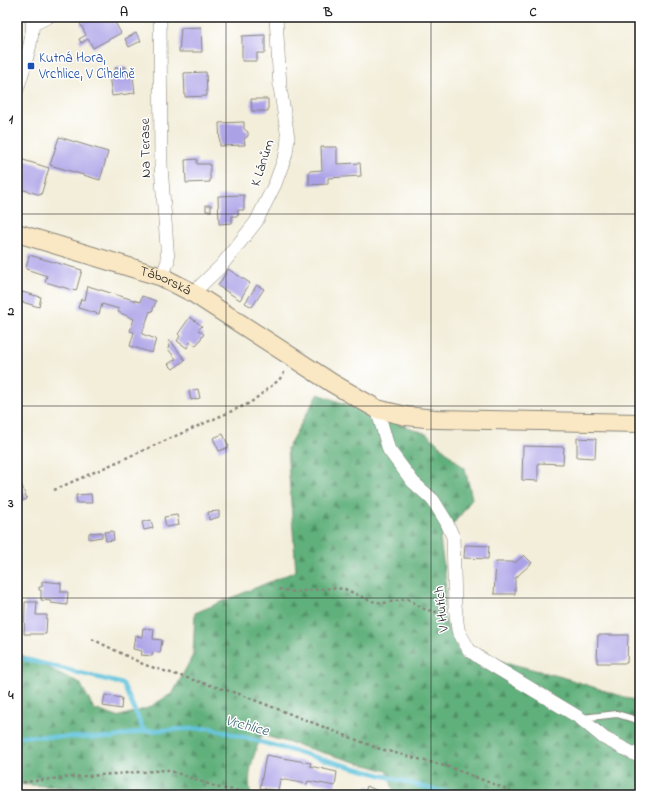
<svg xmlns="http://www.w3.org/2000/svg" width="657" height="812" font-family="'Indie Flower',sans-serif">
<defs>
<pattern id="forest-firs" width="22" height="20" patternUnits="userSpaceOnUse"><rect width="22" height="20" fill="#60b07b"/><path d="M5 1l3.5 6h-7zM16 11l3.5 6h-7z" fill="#4e8e64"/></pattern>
</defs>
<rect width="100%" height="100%" fill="#fff"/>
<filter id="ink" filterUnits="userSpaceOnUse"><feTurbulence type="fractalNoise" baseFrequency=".025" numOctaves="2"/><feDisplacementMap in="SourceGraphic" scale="8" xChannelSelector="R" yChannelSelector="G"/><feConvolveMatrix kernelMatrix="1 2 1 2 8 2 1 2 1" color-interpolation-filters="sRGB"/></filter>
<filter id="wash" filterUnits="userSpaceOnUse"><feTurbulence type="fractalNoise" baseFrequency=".012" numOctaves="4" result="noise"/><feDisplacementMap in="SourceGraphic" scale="16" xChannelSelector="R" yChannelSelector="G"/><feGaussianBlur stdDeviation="0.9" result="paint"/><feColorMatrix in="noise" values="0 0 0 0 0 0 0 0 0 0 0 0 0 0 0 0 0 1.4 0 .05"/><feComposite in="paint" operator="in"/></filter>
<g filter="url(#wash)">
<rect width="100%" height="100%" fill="#f3eeda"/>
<path fill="url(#forest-firs)" stroke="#3e664c" d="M318,394L427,434L465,469L472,498L463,512L440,539L446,582L443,615L458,650L562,677L640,702V795H395L387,771L262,735C254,753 246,775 251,795H142L140,793L17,784V653L80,683L94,709L117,717L148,708L173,693L193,655L195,613L296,571L287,448Z"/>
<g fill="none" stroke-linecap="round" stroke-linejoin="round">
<g stroke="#5ec2dc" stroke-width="4.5">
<path d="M17,657L123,684L144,731"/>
<path d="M17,736L110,738L144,731L210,728L435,790L466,795"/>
</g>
</g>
<g id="blocks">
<g fill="#aba1e7">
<path d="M81,17H112L121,33L93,48L88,39L81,43L79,39L86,35L80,23L84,21Z"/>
<path d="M201,27L202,52H179L181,28Z"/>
<path d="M136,33L141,41L129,47L125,39Z"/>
<path d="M265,35V53H257V61H242V36Z"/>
<path d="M126,67L127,77L133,76L135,93L112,96L109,75L116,74L115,68Z"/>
<path d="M206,72L207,96L185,97L184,73Z"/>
<path d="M251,99H268V111H252Z"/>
<path d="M244,122V129L248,132V136L244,139L245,145L220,146L219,123Z"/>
<path d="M59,137L108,152L100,180L50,165Z"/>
<path d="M321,147H337V164L360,163L361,176L328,178V184L309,185V171L322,170Z"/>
<path d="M17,158L49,168L41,195L17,188Z"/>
<path d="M197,159V164H210V182L186,183L185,160Z"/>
<path d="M244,195V210H238V216H232V223L219,224L218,196Z"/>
<rect x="206" y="205" width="5" height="6"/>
<path d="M29,255L82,270L76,291L45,282L47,276L26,269Z"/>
<path d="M228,269L250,283L240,300L218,286Z"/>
<path d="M257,285L264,289L252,307L245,303Z"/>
<path d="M88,286L140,302L142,296L156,301L152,312L150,311L142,334L156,339L152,353L130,346L134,332L130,331L134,319L118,312L119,309L102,304L99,314L78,308L81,299L85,300Z"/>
<path d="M22,292L41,297L39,307L19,301Z"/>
<path d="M190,317L202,326L198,330L204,334L196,346L190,342L187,348L177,341L180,336L178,334Z"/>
<path d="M170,340L185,360L173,369L168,364L176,359L168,349Z"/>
<path d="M198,389L200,398L191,400L189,391Z"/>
<path d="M223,434L229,447L219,451L213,438Z"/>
<path d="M577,438L596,439L595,458L577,457Z"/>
<path d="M523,446L564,447L563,464L538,463V481L522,480Z"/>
<path d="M17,473L27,499L17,503Z"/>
<path d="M91,494L92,503H77L76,495Z"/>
<path d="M219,511V517L209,520L208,512Z"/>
<path d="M177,515L179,525L166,527L164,517Z"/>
<path d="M151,520L153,528L144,530L142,522Z"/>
<path d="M113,531L114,540L106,541L104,532Z"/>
<path d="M102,532V537L89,539V533Z"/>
<path d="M465,545L489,546L488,559L464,558Z"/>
<path d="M524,555L532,563L515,578V594H494L496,562H516Z"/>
<path d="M42,581L61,583V592H68L67,605L51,603V601L41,600V590H39V587H42Z"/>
<path d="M25,602H37L36,615H47L46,634H24Z"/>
<path d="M143,628L154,629L153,639L162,640L160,653L153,652L152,656L141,655L142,651L133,649L135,636L142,637Z"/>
<path d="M598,635H628L627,663H597Z"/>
<path d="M105,695L122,698L121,709L103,706Z"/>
<path d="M266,755L311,763L310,766L337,772L335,786L308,781L307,784L280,779L278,791L260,788Z"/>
<path d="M367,786L384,794V795H364Z"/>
</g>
</g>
</g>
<g filter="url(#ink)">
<use href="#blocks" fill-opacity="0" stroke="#88857b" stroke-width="1"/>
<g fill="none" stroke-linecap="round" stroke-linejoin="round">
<defs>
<path id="lane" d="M582,718L617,714L640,721"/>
<g id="street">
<path d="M160,17L161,166L168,261L162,277"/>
<path d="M33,24L48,17"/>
<path d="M17,90C23,69 35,38 32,17"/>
<path d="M193,293L221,266L256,222L275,184L286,154L288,138L280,87L276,17"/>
<path d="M377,409L389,450L413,482L433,500L446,521L453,537L455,605L458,630L469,650L480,658L580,718L604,738L640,757"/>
</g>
<g id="secondary">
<path id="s1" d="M17,233L162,277L193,293L332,383L377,409L406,416L435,419L640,423"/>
</g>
</defs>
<use href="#lane" stroke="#88857b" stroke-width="8"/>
<use href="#street" stroke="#88857b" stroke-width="14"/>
<use href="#secondary" stroke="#88857b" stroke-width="20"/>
<g stroke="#88857b" stroke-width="2.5" stroke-dasharray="3 3" stroke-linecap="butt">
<path d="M54,490L250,403L279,380L286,370"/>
<path d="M279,589L294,592L331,588L345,589L371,601L383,603L408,599L424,609L434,612L443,611"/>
<path d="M92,639L145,665L239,694L380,749L449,767L509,790L513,795"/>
<path d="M17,783L60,778L168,770L220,788L268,795"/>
</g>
<use href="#lane" stroke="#fff" stroke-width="6"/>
<use href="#street" stroke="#fff" stroke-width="13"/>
<use href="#secondary" stroke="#fae7c3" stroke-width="18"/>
</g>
</g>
<path fill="none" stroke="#1c1c1c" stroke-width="1" stroke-opacity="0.55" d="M226,17V795M431,17V795M17,214H640M17,406H640M17,598H640"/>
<rect fill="#1a4fb4" stroke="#fff" stroke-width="1.5" x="27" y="62" width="8" height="8" rx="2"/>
<g text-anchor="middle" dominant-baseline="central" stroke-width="3" stroke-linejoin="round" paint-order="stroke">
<g font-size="14" fill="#164399" stroke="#fff" text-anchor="start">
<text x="39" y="58">Kutná Hora,<tspan x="39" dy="16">Vrchlice, V Cihelně</tspan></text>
</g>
<g font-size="14" fill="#1c1c1c" stroke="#fff">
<text transform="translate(146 148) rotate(-91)">Na Terase</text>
<text transform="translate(263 163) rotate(-72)">K Lánům</text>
<text stroke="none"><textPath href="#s1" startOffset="156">Táborská</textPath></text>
<text transform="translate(442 609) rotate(-96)">V Hutích</text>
</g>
<g font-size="15" font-style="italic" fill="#365e69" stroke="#fff">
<text transform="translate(247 726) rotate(15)">Vrchlice</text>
</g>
</g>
<rect width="657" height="812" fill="none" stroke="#fff" stroke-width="44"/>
<rect x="22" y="22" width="613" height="768" fill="none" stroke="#1c1c1c" stroke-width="1.5"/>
<g font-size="13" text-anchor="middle" font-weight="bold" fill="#1c1c1c">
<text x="124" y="16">A</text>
<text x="328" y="16">B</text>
<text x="533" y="16">C</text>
<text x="11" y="123">1</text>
<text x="11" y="315">2</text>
<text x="11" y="507">3</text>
<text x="11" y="699">4</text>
</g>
</svg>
